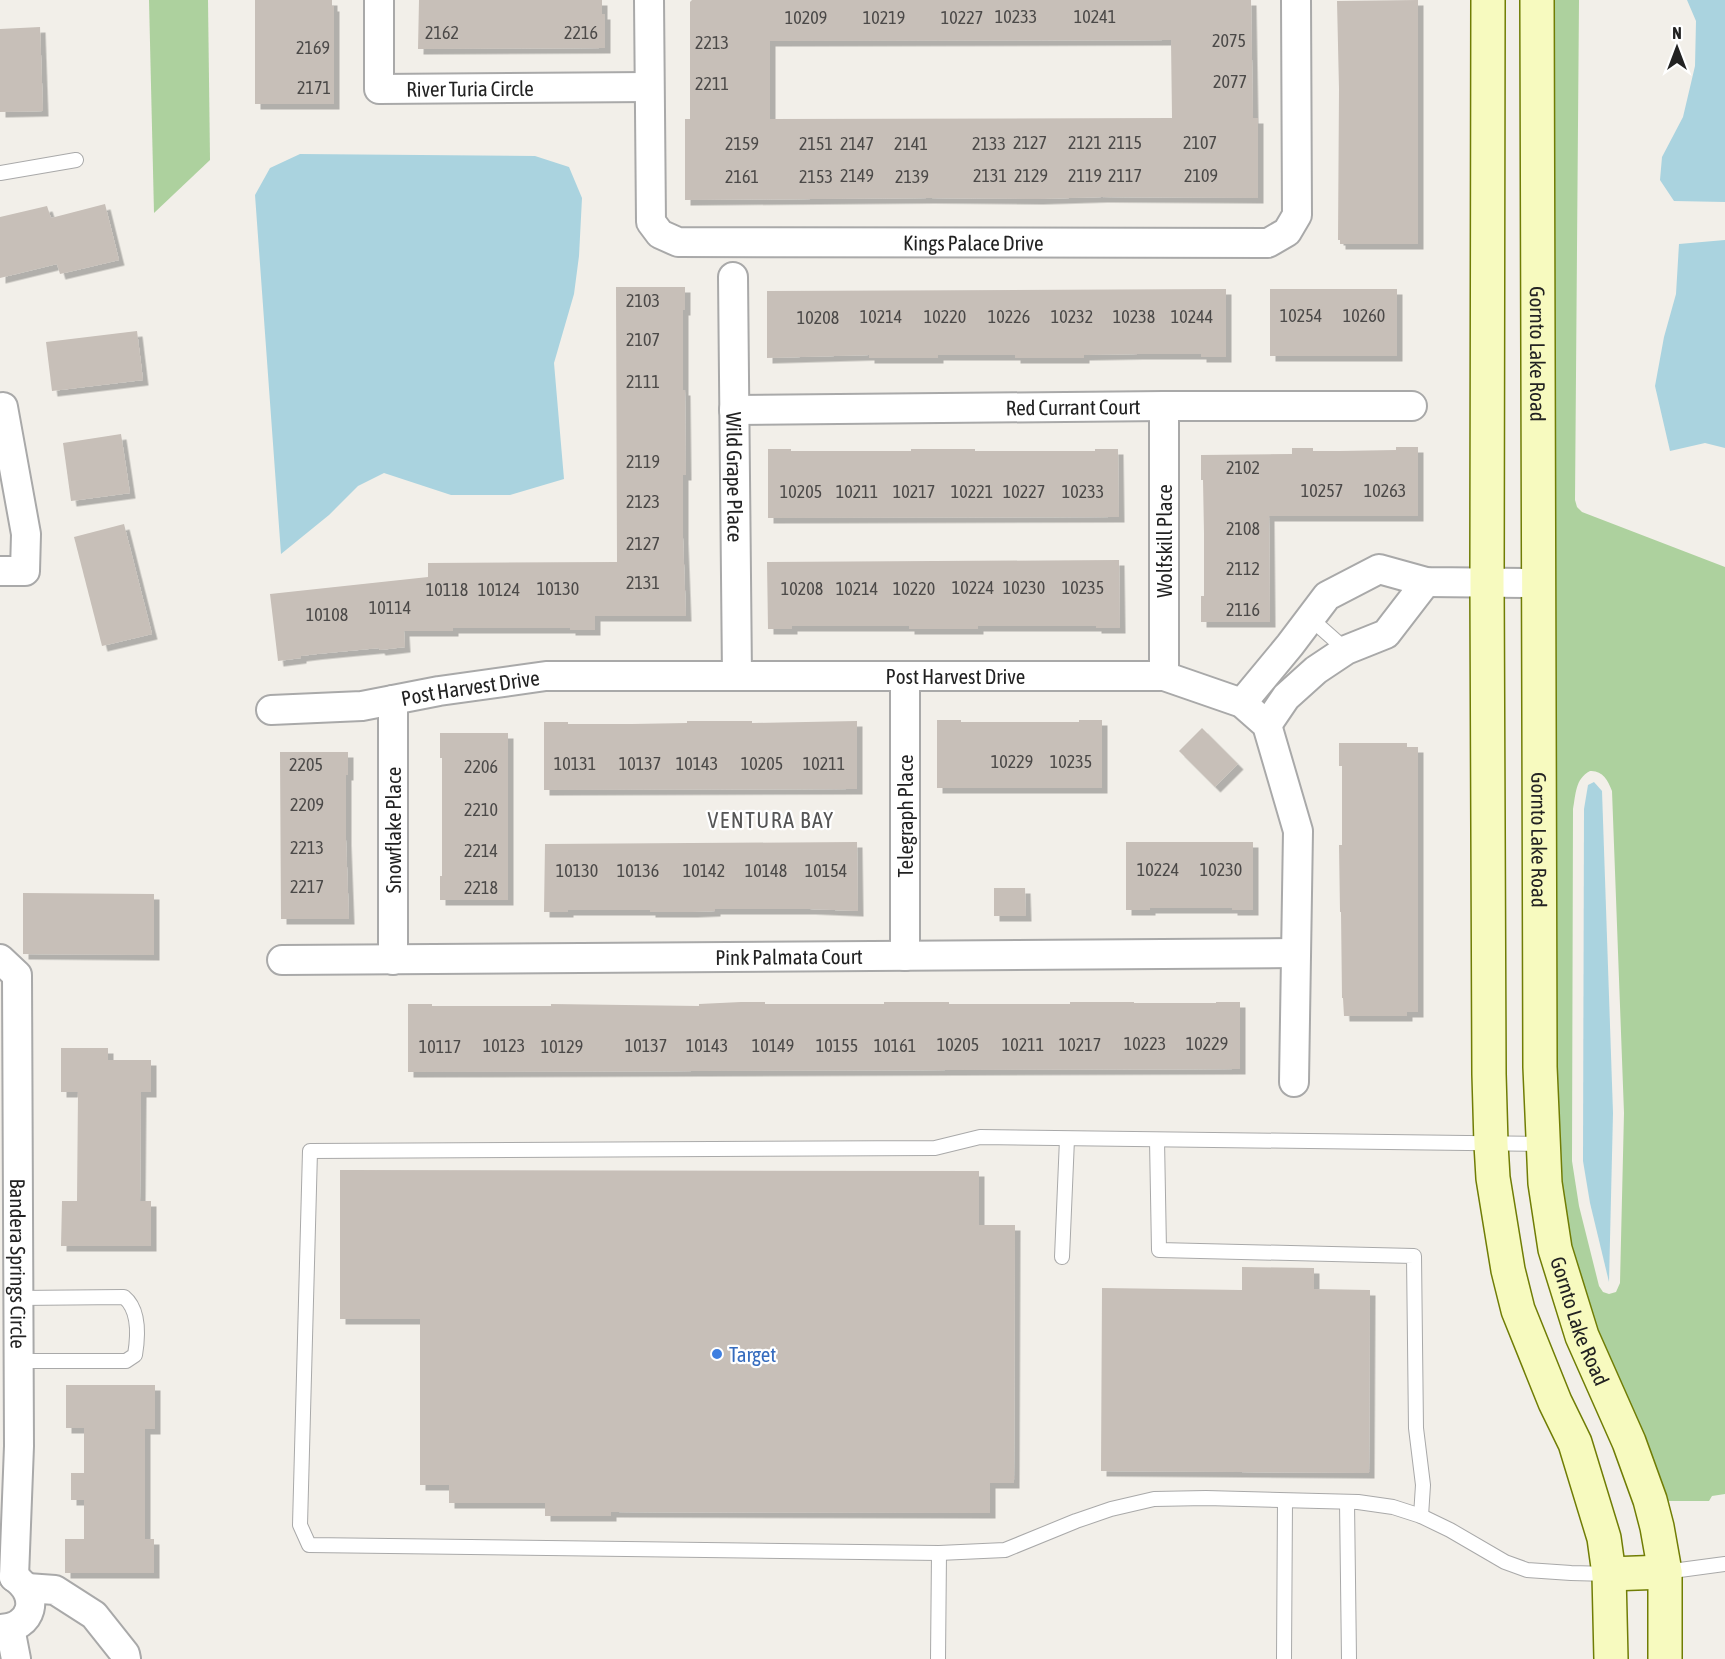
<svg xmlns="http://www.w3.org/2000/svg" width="1725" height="1659" font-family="'Asap Condensed',sans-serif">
<defs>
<filter id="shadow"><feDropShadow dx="5.5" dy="5.5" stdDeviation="0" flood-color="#0004"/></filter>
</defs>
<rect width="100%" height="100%" fill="#f2efe9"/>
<g fill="#add19e" fill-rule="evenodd">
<path d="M149,0H208L210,160L154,213Z"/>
<path d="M1549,0H1579L1575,500L1577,507L1582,512L1725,567V1494L1712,1496L1709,1501H1663L1594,1330L1575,1272L1557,1181ZM1590,771C1602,770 1608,780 1612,791L1624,1113L1620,1283L1616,1292L1609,1294L1603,1292L1599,1286L1579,1206L1572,1161L1573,809C1576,794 1575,779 1590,771Z"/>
</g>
<g fill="#aad3df">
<path d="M1687,0H1725V202L1674,201L1660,180L1662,157L1683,117L1695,66L1696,21Z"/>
<path d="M300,154L535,156L569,167L582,198L579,256L574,294L554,363L564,479L510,495H451L384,473L358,486L329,515L281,554L255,195L270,168Z"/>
<path d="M1725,240V448L1705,443L1670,451L1655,386L1664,337L1676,294L1679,244Z"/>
<path d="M1594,782L1602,791L1613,1113L1609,1282L1590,1203L1583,1161L1584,809L1588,785Z"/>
</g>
<g fill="#c7bfb8" fill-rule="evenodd" filter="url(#shadow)">
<path d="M255,0H332V6H334V104H255Z"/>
<path d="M419,0H602V14H605V48L418,49Z"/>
<path d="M692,0H1251L1253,118H1258V198L1102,197L1038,199L929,198L685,200V119H690V2ZM1171,40L1172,118L770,119V41Z"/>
<path d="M1418,0V244H1340V240H1338L1339,89L1337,1Z"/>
<path d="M40,27L43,111L0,112V29Z"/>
<path d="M105,204L119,260L60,274L57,264L0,278V217L47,206L51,218Z"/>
<path d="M616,287H685V310H683V390H685L686,475H683V538L686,616H595V630H570V628H453V631H404L405,647L380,650L379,648L317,654L301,656V658L278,661L270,594L428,577V563L617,562Z"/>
<path d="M1226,289V357H1201V354H1138L1084,355V358H1015V355H938V358H869V355L767,358V291Z"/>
<rect x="1270" y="289" width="127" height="67"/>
<path d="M137,331L143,380L52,391L46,342Z"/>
<path d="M121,434L130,493L71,501L63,443Z"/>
<path d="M1396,447H1418V516H1269L1270,622H1201V596H1204V533L1203,480H1201V455L1292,454V448H1313V451H1339L1396,450Z"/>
<path d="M768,449H791V451H911V449H975V451H1095V449H1118L1119,517L768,518Z"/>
<path d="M124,524L152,634L102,646L74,537Z"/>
<path d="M1119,560L1120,628H1096V626H978V629H909V626H792V629H768L767,562Z"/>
<path d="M937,720H961V722H1079V720H1102V788H937Z"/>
<path d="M687,721H752V723L857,721V789L544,790V722H568V724H632L687,723Z"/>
<path d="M1202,728L1238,764L1215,787L1179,751Z"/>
<path d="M440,733H508V900H440V876H442V758H440Z"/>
<path d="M1339,743H1407V747H1418V1012H1407V1016H1344L1343,998H1342L1341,912H1340L1339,845H1342V766H1339Z"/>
<path d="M280,752H348V775H346V840L349,919H281Z"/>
<path d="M857,842L858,911L810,909H715V911L692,912H650V910H568V912H544L545,844Z"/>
<path d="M1126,842H1253V910H1232V908H1150V910H1126Z"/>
<path d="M994,888H1025L1026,916H994Z"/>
<path d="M23,893L154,894V955L23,954Z"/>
<path d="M741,1002H765V1004H884V1002H949V1004H1070V1002H1134V1003H1216V1002H1240V1069L408,1072V1004H432V1006H551V1004L699,1006V1004Z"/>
<path d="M61,1048H108V1060H151V1092H141L140,1201H151V1246H61L62,1201H77L78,1092H61Z"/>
<path d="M340,1170L979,1171V1225H1015L1014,1483H990V1513L611,1512V1516H545V1503H449V1485H420V1319H340Z"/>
<path d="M1242,1267L1314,1268V1289L1370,1290L1369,1473L1101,1471L1102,1288L1242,1290Z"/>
<path d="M66,1385H155V1429H145V1539H154V1573H65V1539H84V1500H71V1473H84V1428H66Z"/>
</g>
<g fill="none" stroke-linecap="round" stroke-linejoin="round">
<defs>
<g id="lane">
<path d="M0,173L76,160"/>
<path d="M1310,618L1346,650"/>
<path d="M1157,1140L1159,1250L1414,1256L1416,1428L1423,1485L1421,1516"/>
<path d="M1542,1144L980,1137L935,1148L310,1151L300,1525L309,1545L939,1553L1005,1550L1076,1521L1111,1509L1154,1499L1206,1498L1358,1502L1393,1507L1421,1516L1450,1530L1505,1562L1527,1570L1571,1573L1609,1574"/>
<path d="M1062,1257L1067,1139"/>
<path d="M18,1298L124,1297C140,1310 138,1337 135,1355L126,1361H19"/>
<path d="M1347,1502L1349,1659"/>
<path d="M1665,1572L1725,1564"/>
<path d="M938,1659L939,1553"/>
<path d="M1284,1659L1285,1501"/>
</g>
<g id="street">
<path id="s1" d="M379,0V89L649,87"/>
<path id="s2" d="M649,0L651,222L660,234L678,242L1268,243L1287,232L1297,215L1296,0"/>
<path id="s3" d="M733,277L737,676"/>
<path d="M1164,406V676"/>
<path id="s4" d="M734,410L1164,406H1412"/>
<path d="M0,571H25L26,534L3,407"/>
<path d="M905,676V956"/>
<path d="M1242,703L1290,645L1327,596L1379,569L1426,582L1538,583"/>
<path id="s5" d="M271,710L362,706L439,691L546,676H1164L1242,703L1267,725L1298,831L1294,1082"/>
<path d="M1267,725L1286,697L1316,670L1346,650L1386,634L1426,582"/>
<path id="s6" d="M0,959L17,975L19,1446L14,1577"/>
<path id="s7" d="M282,960L1296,953"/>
<path d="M393,960V700"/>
<path d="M27,1588L55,1590L94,1615L125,1654L126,1659"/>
<path d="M10,1628L16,1659"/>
<path d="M0,1629C33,1628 41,1595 14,1577"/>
</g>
<g id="secondary">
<path d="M1488,0L1487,582L1489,1074L1491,1144L1493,1178L1508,1270L1518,1310L1555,1402L1575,1443L1604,1538L1609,1574L1611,1659"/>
<path id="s8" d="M1537,0L1540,1067L1545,1183L1555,1249L1582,1336L1629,1442L1650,1500L1657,1527L1665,1572V1659"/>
<path d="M1609,1574L1665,1572"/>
</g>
</defs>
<use href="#lane" stroke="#a9a9a9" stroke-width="16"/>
<use href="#street" stroke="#a9a9a9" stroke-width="32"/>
<use href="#secondary" stroke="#707d05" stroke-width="36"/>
<use href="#lane" stroke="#fff" stroke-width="14"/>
<use href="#street" stroke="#fff" stroke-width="28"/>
<use href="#secondary" stroke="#f7fabf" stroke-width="33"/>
</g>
<circle fill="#3f7fe0" stroke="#fff" stroke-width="2" cx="717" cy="1354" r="6"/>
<g text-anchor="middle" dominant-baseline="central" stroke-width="4.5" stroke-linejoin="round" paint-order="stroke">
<g font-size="18" fill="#4b4948">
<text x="1016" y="16">10233</text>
<text x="1095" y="16">10241</text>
<text x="806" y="17">10209</text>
<text x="884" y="17">10219</text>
<text x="962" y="17">10227</text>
<text x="442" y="32">2162</text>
<text x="581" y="32">2216</text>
<text x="1229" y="40">2075</text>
<text x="712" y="42">2213</text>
<text x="313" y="47">2169</text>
<text x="1230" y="81">2077</text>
<text x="712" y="83">2211</text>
<text x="314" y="87">2171</text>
<text x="1030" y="142">2127</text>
<text x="1085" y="142">2121</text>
<text x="1125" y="142">2115</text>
<text x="1200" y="142">2107</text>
<text x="742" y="143">2159</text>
<text x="816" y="143">2151</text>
<text x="857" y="143">2147</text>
<text x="911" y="143">2141</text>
<text x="989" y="143">2133</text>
<text x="857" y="175">2149</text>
<text x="990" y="175">2131</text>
<text x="1031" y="175">2129</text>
<text x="1085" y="175">2119</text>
<text x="1125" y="175">2117</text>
<text x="1201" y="175">2109</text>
<text x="742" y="176">2161</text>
<text x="816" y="176">2153</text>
<text x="912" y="176">2139</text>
<text x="643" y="300">2103</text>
<text x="1301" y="315">10254</text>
<text x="1364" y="315">10260</text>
<text x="881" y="316">10214</text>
<text x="945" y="316">10220</text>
<text x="1009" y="316">10226</text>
<text x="1072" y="316">10232</text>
<text x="1134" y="316">10238</text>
<text x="1192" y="316">10244</text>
<text x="818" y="317">10208</text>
<text x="643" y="339">2107</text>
<text x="643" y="381">2111</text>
<text x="643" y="461">2119</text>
<text x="1243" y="467">2102</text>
<text x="1322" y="490">10257</text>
<text x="1385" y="490">10263</text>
<text x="801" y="491">10205</text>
<text x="857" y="491">10211</text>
<text x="914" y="491">10217</text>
<text x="972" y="491">10221</text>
<text x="1024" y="491">10227</text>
<text x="1083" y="491">10233</text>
<text x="643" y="501">2123</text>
<text x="1243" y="528">2108</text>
<text x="643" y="543">2127</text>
<text x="1243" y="568">2112</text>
<text x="643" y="582">2131</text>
<text x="973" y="587">10224</text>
<text x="1024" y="587">10230</text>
<text x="1083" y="587">10235</text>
<text x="558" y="588">10130</text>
<text x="802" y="588">10208</text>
<text x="857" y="588">10214</text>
<text x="914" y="588">10220</text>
<text x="447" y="589">10118</text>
<text x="499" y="589">10124</text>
<text x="390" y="607">10114</text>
<text x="1243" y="609">2116</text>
<text x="327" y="614">10108</text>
<text x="1012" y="761">10229</text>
<text x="1071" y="761">10235</text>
<text x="575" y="763">10131</text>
<text x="640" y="763">10137</text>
<text x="697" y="763">10143</text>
<text x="762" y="763">10205</text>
<text x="824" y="763">10211</text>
<text x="306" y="764">2205</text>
<text x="481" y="766">2206</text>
<text x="307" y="804">2209</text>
<text x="481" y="809">2210</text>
<text x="307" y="847">2213</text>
<text x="481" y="850">2214</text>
<text x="1158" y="869">10224</text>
<text x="1221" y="869">10230</text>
<text x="577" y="870">10130</text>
<text x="638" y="870">10136</text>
<text x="704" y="870">10142</text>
<text x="766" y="870">10148</text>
<text x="826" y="870">10154</text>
<text x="307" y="886">2217</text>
<text x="481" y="887">2218</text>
<text x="1145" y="1043">10223</text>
<text x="1207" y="1043">10229</text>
<text x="958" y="1044">10205</text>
<text x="1023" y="1044">10211</text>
<text x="1080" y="1044">10217</text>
<text x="504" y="1045">10123</text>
<text x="646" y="1045">10137</text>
<text x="707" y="1045">10143</text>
<text x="773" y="1045">10149</text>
<text x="837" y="1045">10155</text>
<text x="895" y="1045">10161</text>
<text x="440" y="1046">10117</text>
<text x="562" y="1046">10129</text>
</g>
<g font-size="21" fill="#222" stroke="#fff">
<text stroke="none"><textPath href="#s1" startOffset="180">River Turia Circle</textPath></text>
<text stroke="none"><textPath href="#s2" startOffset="552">Kings Palace Drive</textPath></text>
<text stroke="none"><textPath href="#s8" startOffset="354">Gornto Lake Road</textPath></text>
<text stroke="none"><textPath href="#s4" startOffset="339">Red Currant Court</textPath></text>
<text stroke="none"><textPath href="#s3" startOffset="200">Wild Grape Place</textPath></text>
<text transform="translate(1164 541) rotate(-90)">Wolfskill Place</text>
<text stroke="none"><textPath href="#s5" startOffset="687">Post Harvest Drive</textPath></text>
<text stroke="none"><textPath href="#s5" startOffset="201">Post Harvest Drive</textPath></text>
<text transform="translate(905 816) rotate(-90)">Telegraph Place</text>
<text transform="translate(393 830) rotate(-90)">Snowflake Place</text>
<text stroke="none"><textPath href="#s8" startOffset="840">Gornto Lake Road</textPath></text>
<text stroke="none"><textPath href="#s7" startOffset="507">Pink Palmata Court</textPath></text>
<text stroke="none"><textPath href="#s6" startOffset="312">Bandera Springs Circle</textPath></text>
<text stroke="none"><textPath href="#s8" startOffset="1326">Gornto Lake Road</textPath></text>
</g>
<g font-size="21" fill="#366cbe" stroke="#fff" text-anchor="start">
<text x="729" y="1354">Target</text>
</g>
<g font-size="22" letter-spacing="1.5" fill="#555" stroke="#fff">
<text x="771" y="820">VENTURA BAY</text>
</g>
</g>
<g transform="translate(1677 48)" stroke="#ffffff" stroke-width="4.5" paint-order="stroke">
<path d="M0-4.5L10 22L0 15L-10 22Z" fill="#222222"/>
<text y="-9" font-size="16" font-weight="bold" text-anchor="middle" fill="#222222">N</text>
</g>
</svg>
